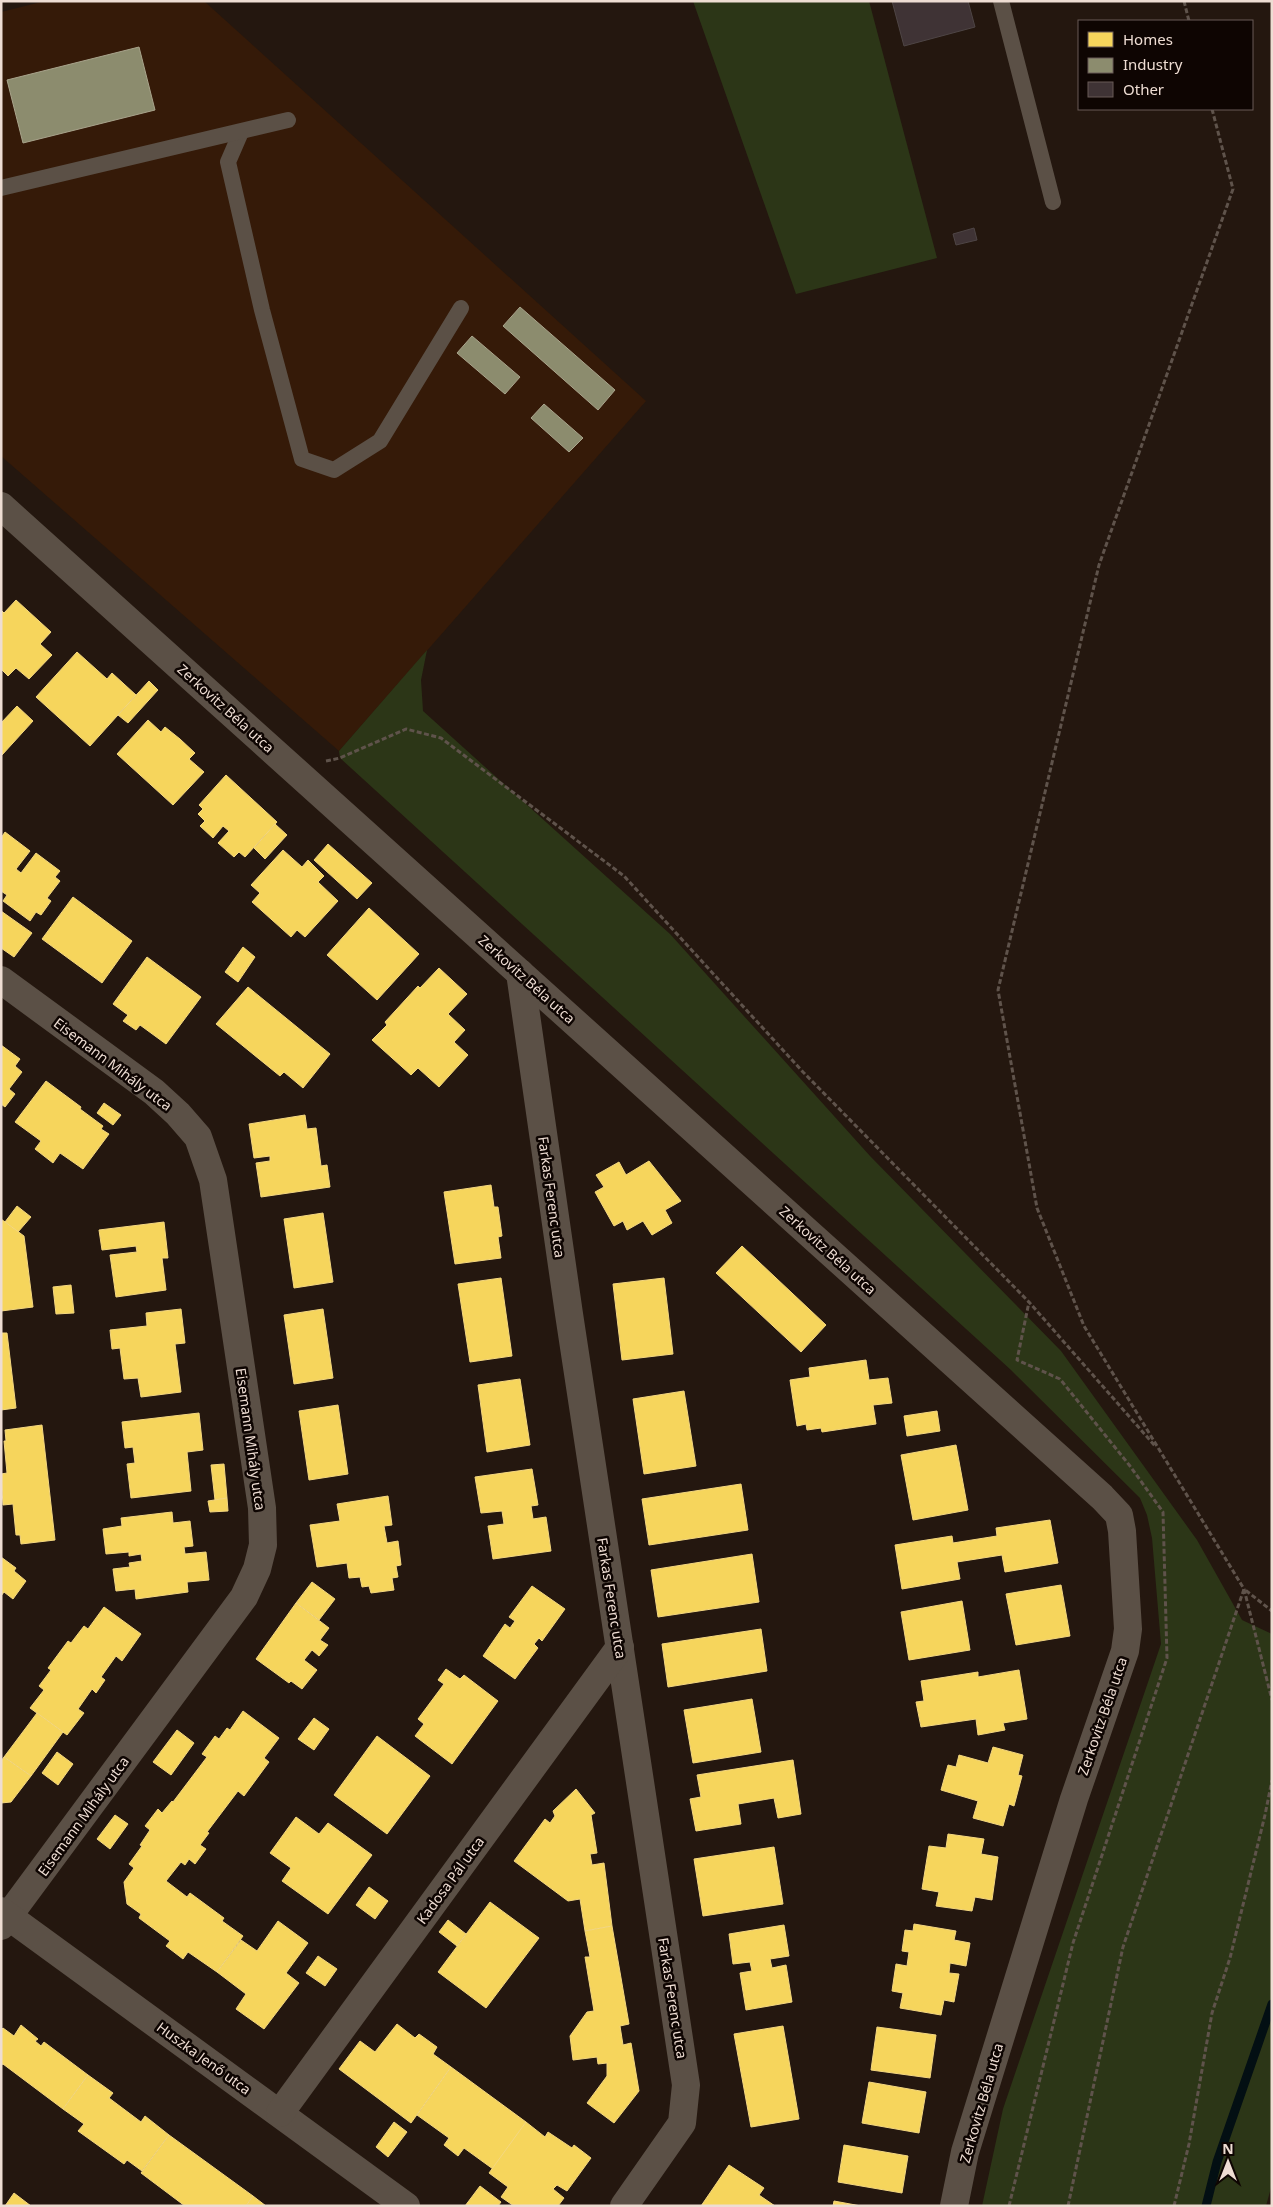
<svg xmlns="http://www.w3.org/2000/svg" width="1273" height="2207" font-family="'Noto Sans',sans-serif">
<rect width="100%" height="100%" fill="#24170f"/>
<path fill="#351a08" d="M45,1H204L646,401L339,751L1,456V12Z"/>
<g fill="#2c3617">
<path d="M693,1H869L937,258L796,294Z"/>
<path d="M427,650L421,680L423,711L670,934L870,1156L1061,1351L1197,1540L1242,1620L1272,1634V2184L1266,2206H982L1003,2109L1161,1644L1152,1538L1147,1515L1140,1498L1011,1370L340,758L339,751Z"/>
</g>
<g fill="#f6d55c" stroke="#f4d780">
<path d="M16,600L51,632L40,644L52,655L29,679L16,668L8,676L1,669V610L4,613Z"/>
<path d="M77,652L107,679L112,673L136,695L90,746L36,697Z"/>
<path d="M149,681L158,690L128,723L118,715Z"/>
<path d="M17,706L33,721L2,755L1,723Z"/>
<path d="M148,720L161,732L165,727L180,739L195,753L189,759L204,772L173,805L117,754Z"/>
<path d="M226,775L277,822L245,857L239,852L234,857L218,843L229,831L223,826L213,838L200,826L205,821L198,814L203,809L199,805Z"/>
<path d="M275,824L287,835L265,859L254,848Z"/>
<path d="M5,832L30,851L16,869L21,873L36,853L60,871L55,877L60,881L47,898L51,901L41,915L36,912L30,921L3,901L7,895L1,891V838Z"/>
<path d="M328,844L372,883L357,899L314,860Z"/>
<path d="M283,850L302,867L308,860L324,876L318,882L338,901L305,937L297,930L291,937L252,902L260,893L251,885Z"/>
<path d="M73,897L132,941L102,983L42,939Z"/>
<path d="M369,908L419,954L377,1000L327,955Z"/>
<path d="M1,911L32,933L14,957L1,948Z"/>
<path d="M243,947L255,957L238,982L225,972Z"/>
<path d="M147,957L201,997L166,1044L140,1025L136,1030L123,1021L128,1015L113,1004Z"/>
<path d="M439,968L467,994L448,1014L465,1030L454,1042L468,1055L439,1087L418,1068L411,1075L372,1040L387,1025L385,1022L418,986L420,988Z"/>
<path d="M248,987L330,1054L303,1088L284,1072L280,1076L216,1024Z"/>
<path d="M1,1045L20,1059L15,1066L22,1072L9,1089L15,1094L5,1107L1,1104Z"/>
<path d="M46,1081L81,1107L80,1109L103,1126L101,1129L109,1134L83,1169L60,1153L53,1163L35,1149L41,1141L15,1122Z"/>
<path d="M104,1103L121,1115L113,1125L97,1113Z"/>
<path d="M305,1115L307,1129L316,1128L321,1166L327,1165L330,1187L261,1197L256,1163L270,1161V1156L254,1158L249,1124Z"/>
<path d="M649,1161L681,1201L665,1210L672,1223L652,1235L643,1221L627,1230L623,1221L614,1226L595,1192L604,1187L596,1175L619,1162L626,1175Z"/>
<path d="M491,1185L494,1207H498L502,1236L498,1237L501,1258L455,1264L444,1192Z"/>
<path d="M17,1206L31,1217L18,1232L5,1222Z"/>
<path d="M323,1213L333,1282L294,1288L284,1219Z"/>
<path d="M1,1219L24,1236L33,1307L1,1311Z"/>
<path d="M164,1222L168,1258H162L166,1290L116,1297L110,1255L137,1252L136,1246L102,1250L99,1230Z"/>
<path d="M742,1246L826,1325L801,1352L716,1273Z"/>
<path d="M501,1278L512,1356L470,1362L458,1284Z"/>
<path d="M664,1278L673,1354L622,1360L613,1284Z"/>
<path d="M71,1285L74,1313L56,1314L53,1287Z"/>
<path d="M181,1309L185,1343L175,1344L181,1392L141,1397L138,1378L124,1379L120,1348L112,1349L110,1330L147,1326L146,1313Z"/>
<path d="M323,1309L333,1378L294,1384L284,1315Z"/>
<path d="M1,1333H7L16,1408L1,1410Z"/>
<path d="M866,1360L869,1380L888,1378L892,1403L873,1405L876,1424L822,1432L821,1428L807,1430L806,1424L797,1426L790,1380L810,1377L809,1368Z"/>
<path d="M520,1379L530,1445L487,1452L478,1385Z"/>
<path d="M684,1391L696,1466L644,1474L633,1399Z"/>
<path d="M338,1405L348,1474L309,1480L299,1411Z"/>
<path d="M937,1411L940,1431L907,1436L904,1416Z"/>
<path d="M199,1413L203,1450L187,1452L191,1491L131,1498L127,1464L135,1463L133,1447L125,1448L122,1422Z"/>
<path d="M42,1425L55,1540L21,1544L20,1535H16L13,1504L3,1505L1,1474L7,1473L4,1441H6L5,1430Z"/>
<path d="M956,1445L968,1510L913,1520L901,1455Z"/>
<path d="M224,1464L227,1498L215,1500L211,1465Z"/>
<path d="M532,1469L538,1505L531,1506L533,1519L546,1517L551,1551L493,1559L488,1526L504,1524L502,1511L481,1513L475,1477Z"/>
<path d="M741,1484L748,1530L649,1545L642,1499Z"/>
<path d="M388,1496L392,1525L384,1526L387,1543L398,1541L401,1565L396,1566L398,1577L392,1578L394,1590L371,1593L369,1586L362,1587L360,1577L349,1578L347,1563L317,1567L310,1525L340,1521L337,1504Z"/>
<path d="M227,1498L228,1511L210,1512L208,1501Z"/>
<path d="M172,1512L173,1523L190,1521L193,1546L184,1547L185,1554L206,1552L209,1580L187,1582L188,1592L136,1599L135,1589L116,1591L113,1569L130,1567L129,1563L142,1561L141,1554L129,1556V1552L106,1554L103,1529L122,1526L121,1518Z"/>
<path d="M1050,1520L1058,1563L1005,1572L1002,1555L957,1562L960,1579L902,1589L895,1545L952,1536L953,1543L997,1536L996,1528Z"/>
<path d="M752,1554L759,1602L658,1617L651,1570Z"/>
<path d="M1,1557L16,1568L14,1571L26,1581L13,1599L4,1592L1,1596Z"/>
<path d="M312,1582L335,1599L319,1620L296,1603Z"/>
<path d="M1061,1585L1070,1636L1016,1645L1006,1594Z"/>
<path d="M532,1586L565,1609L542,1641L539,1638L534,1644L538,1648L515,1679L483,1656L505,1624L510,1628L515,1621L509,1617Z"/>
<path d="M962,1601L970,1650L909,1660L901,1612Z"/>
<path d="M296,1603L329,1628L320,1640L328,1645L319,1656L312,1650L304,1660L317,1670L302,1689L291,1681L289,1683L256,1659Z"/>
<path d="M104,1607L141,1634L122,1661L116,1656L101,1677L105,1680L96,1693L92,1689L78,1709L84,1713L67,1735L30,1708L44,1690L39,1686L51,1670L48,1668L68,1641L71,1643L84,1626L88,1629Z"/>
<path d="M761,1629L767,1671L668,1687L662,1644Z"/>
<path d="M446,1669L460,1679L464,1675L498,1701L452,1764L415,1736L424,1724L418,1719L444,1684L438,1680Z"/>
<path d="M1019,1670L1027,1719L1003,1723L1005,1730L978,1735L976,1719L921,1727L916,1702L924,1701L921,1681L978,1672V1677Z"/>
<path d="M752,1699L761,1752L693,1763L684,1710Z"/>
<path d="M243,1711L279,1738L264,1758L269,1762L244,1796L238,1791L207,1832L209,1833L200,1845L206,1849L195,1864L189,1859L185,1865L181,1862L166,1881L187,1897L190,1893L224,1918L222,1921L243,1936L217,1972L188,1952L183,1959L166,1946L170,1941L139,1918L141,1914L127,1904L124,1882L134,1868L129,1864L142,1846L140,1845L150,1830L145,1826L158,1809L162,1813L172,1801L173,1802L207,1757L202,1754L215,1736L219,1739L227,1728L230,1730Z"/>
<path d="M37,1713L63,1732L31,1776L4,1757Z"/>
<path d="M314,1718L329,1729L314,1750L298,1739Z"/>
<path d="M177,1730L194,1743L171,1775L153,1762Z"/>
<path d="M377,1736L430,1776L387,1834L334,1795Z"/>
<path d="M993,1747L1023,1755L1018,1775L1022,1776L1014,1806L1009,1804L1003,1826L973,1818L978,1801L941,1790L948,1765L956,1767L959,1755L988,1763Z"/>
<path d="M57,1752L73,1764L58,1785L42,1773Z"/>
<path d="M4,1757L31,1776L11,1802L1,1803V1761Z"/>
<path d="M793,1760L801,1814L778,1818L774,1798L738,1804L741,1824L696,1831L690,1799L701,1797L697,1775Z"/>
<path d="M576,1789L595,1813L591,1815L597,1853L590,1854L592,1865L604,1863L612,1926L585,1931L580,1899L568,1901L514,1861L545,1819L550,1823L555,1816L553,1811Z"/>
<path d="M115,1815L128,1824L110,1849L97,1839Z"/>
<path d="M296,1817L319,1834L328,1823L372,1855L328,1914L282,1881L291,1868L270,1853Z"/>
<path d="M948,1834L984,1839L981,1854L998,1857L992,1900L975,1897L972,1911L936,1906L939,1892L922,1889L929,1846L946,1848Z"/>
<path d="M774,1847L783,1904L703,1916L694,1859Z"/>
<path d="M369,1887L388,1901L375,1919L356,1905Z"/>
<path d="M490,1902L539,1938L486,2008L438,1972Z"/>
<path d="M448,1920L466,1934L457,1946L439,1932Z"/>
<path d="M278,1921L308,1943L286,1973L299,1983L264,2029L236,2009L246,1994L217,1972L241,1940L257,1951Z"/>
<path d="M914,1924L956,1931L954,1940L970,1943L966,1966L950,1963L949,1973L959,1974L954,2002L944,2000L941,2015L900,2008L903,1993L892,1991L896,1964L907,1966L909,1952L902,1951L905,1930L913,1931Z"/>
<path d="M784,1925L789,1956L770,1959L772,1968L786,1965L792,2002L746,2010L740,1973L752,1971L750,1962L733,1964L729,1934Z"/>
<path d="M612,1926L629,2024L620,2026L623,2045L631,2043L639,2091L614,2123L587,2103L607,2076V2063L598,2064L597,2057L573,2060L570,2036L587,2012L594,2011L585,1957H590L585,1931Z"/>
<path d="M318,1956L337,1969L325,1986L306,1973Z"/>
<path d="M397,2024L415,2038L419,2034L437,2047L433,2054L451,2067L411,2123L339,2069L360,2041L375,2052Z"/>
<path d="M21,2025L38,2039L35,2041L41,2046L44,2042L88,2075L63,2109L3,2064L1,2065V2030L3,2028L14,2036Z"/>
<path d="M783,2026L799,2119L751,2127L734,2034Z"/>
<path d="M877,2027L936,2035L930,2078L871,2070Z"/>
<path d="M451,2067L526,2122L493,2169L464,2148L458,2156L444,2145L449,2138L417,2115Z"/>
<path d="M88,2075L113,2093L109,2098L141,2122L145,2116L169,2135L142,2171L127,2160L124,2164L78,2131L84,2124L63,2109Z"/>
<path d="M869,2082L926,2092L919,2133L862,2123Z"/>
<path d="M394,2122L407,2132L388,2157L376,2147Z"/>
<path d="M526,2122L545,2137L548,2132L572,2148L574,2145L591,2158L567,2191L557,2185L553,2189L564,2198L558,2206H514L501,2197L508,2187L489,2173Z"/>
<path d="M169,2135L253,2196L246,2206H185L141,2173Z"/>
<path d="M844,2145L908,2156L902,2193L838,2182Z"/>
<path d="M729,2165L764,2188L759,2195L775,2206H701Z"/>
<path d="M480,2186L501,2202L498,2206H465Z"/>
<path d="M14,2193L31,2206H5Z"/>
<path d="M253,2196L266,2206H246Z"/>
<path d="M834,2201L861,2206H833Z"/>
</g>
<g fill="#8c8c6e" stroke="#a9a48c">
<path d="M139,47L155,110L23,143L7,80Z"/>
<path d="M520,307L615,390L598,410L503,326Z"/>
<path d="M472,336L520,377L505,394L457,353Z"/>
<path d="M544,404L583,438L569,452L531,418Z"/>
</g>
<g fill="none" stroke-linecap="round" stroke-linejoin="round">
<path stroke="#030f13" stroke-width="9" d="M1206,2206L1217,2162L1272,2004"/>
</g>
<g fill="#3f3335" stroke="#4e4545">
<path d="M892,1H968L975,27L904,46Z"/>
<path d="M974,228L977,240L956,245L953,234Z"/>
</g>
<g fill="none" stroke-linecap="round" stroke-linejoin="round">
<g stroke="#5f534b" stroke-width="3" stroke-dasharray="5 2.5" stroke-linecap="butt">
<path d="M1184,1L1189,21"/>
<path d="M1212,109L1233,189L1099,565L998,990L1037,1208L1084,1326L1244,1589L1272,1700"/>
<path d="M326,761L340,758L406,729L441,738L624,876L803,1072L1029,1302L1155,1446"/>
<path d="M1009,2206L1073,1943L1167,1658L1163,1512L1130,1466L1060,1379L1017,1360L1029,1302"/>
<path d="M1068,2206L1123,1947L1244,1589L1272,1611"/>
<path d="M1174,2206L1189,2144L1212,2013L1230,1958L1265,1815L1272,1780"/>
</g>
<g stroke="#5b5046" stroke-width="16">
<path d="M1001,1L1053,202"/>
<path d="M241,132L228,162L262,310L302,459L334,470L380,441L461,308"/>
<path d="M1,188L288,120"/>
</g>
<g stroke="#5b5046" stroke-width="28">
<path d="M1,506L1102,1497L1119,1515L1122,1531L1128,1629L1125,1651L1074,1799L965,2152L954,2206"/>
<path d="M520,973L569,1314L686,2085L682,2123L624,2206"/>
<path d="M1,980L154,1092L178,1114L198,1137L213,1180L262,1508L263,1545L257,1569L244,1597L1,1926"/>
<path d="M1,1911L406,2206"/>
<path d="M280,2113L620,1647"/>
</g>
</g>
<g text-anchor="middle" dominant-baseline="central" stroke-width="5" stroke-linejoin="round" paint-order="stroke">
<g font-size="14" fill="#eeddd3" stroke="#0e0502">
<text transform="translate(226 708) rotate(42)">Zerkovitz Béla utca</text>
<text transform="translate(527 979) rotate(42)">Zerkovitz Béla utca</text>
<text transform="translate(113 1064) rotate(37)">Eisemann Mihály utca</text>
<text transform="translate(552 1197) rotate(82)">Farkas Ferenc utca</text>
<text transform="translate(828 1250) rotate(42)">Zerkovitz Béla utca</text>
<text transform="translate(251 1439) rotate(82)">Eisemann Mihály utca</text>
<text transform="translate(612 1598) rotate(81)">Farkas Ferenc utca</text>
<text transform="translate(1102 1716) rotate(-71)">Zerkovitz Béla utca</text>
<text transform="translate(83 1816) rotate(-54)">Eisemann Mihály utca</text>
<text transform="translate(450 1880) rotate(-54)">Kadosa Pál utca</text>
<text transform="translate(673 1998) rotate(81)">Farkas Ferenc utca</text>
<text transform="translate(204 2058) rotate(36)">Huszka Jenő utca</text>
<text transform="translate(981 2103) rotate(-74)">Zerkovitz Béla utca</text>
</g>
</g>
<rect width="1273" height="2207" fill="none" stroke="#eeddd3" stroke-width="5"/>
<rect x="1078" y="20" width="175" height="90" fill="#0e0502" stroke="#685b56"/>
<rect x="1088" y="32" width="25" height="15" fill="#f6d55c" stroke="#685b56"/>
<text x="1123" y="45" font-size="15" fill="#eeddd3">Homes</text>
<rect x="1088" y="58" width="25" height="15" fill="#8c8c6e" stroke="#685b56"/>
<text x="1123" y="70" font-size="15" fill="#eeddd3">Industry</text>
<rect x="1088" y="82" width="25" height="15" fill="#3f3335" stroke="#685b56"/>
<text x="1123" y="95" font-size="15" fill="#eeddd3">Other</text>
<g transform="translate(1228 2162)" stroke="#0e0502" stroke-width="4" paint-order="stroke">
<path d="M0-4L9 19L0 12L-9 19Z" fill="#eeddd3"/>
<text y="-8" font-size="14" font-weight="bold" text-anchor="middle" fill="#eeddd3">N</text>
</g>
</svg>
